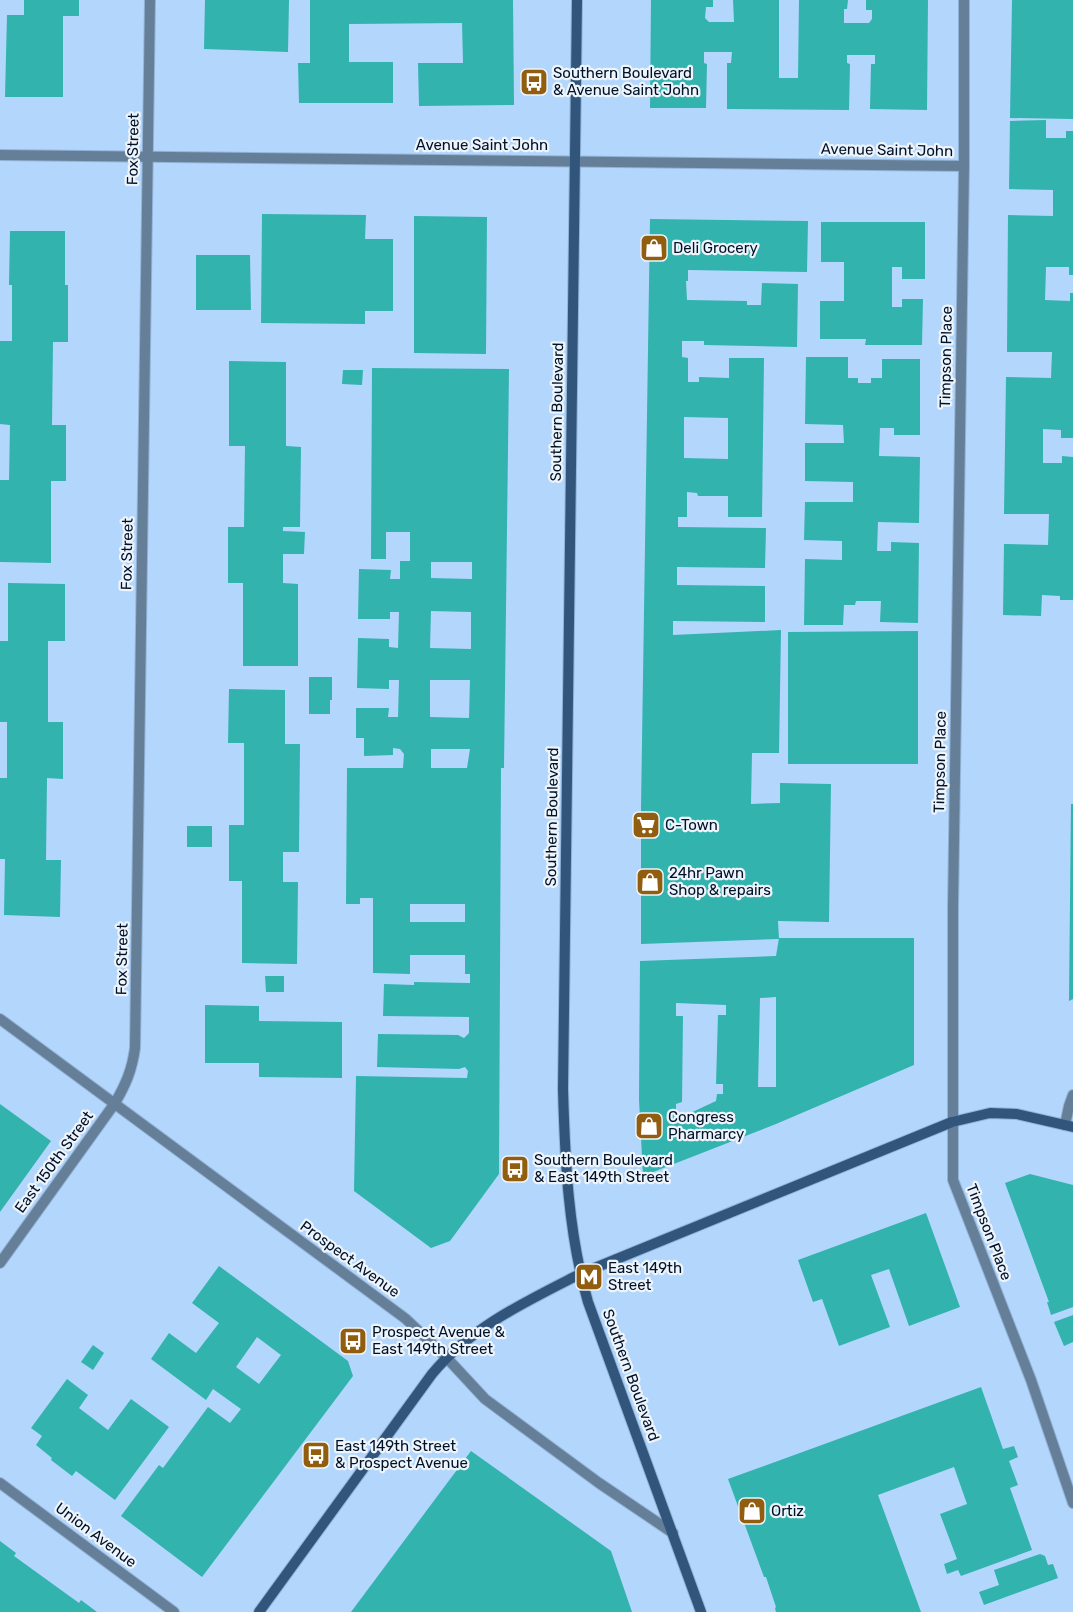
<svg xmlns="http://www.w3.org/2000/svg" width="1073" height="1612" font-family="Rubik,sans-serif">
<rect width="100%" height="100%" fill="#b3d6fc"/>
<g fill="#32b3ad" fill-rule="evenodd">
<path d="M24,0H79V16H63V97H5L7,15H24Z"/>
<path d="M205,0H289L288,52L204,49Z"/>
<path d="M310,0H513L514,105L419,106L418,63H463L462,23L349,24V62H393V103H299L298,63H310Z"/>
<path d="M651,0H713V7H706L705,18L709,22H734L733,0H779V78H798L799,0H848L847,9H844V23H869L872,19V10H866V0H928L927,110L870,109L871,64H875V55H847V63L850,64L849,110L727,109V63H731L732,52H704V63L707,64L706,108H650Z"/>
<path d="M1012,0H1073V119L1010,118Z"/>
<path d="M1046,120V138H1066V131H1073V275H1069V267H1046L1045,300L1070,301V293H1073V438H1061V430L1043,429V463H1062V456L1073,457V600H1060V596L1042,595L1041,616L1003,615L1004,544L1048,545L1049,514H1004L1006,377L1051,378L1052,352H1007L1008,215L1053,216V190L1009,189L1010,121Z"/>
<path d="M262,214L366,215L365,239H393V311H365V324L261,323Z"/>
<path d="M414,216L487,217L486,354L414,353Z"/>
<path d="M650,219L808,221L807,272L688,270V281H686L687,300L747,301V305H761L762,283L798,284L797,347L704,345V341H682V357L688,358V382H699V377L729,378V358H764L762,517H728V496H698L697,493L687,492V517H678V527L766,528L765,568L677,567V585L765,586V622L673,621V635L781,630L779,753H752L751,804L780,803V783L831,784L829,922L778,921L779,939L641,944V808ZM684,417L728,418V459L684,458Z"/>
<path d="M821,222H925V279H902V267H892V307H902V299H923L922,345H865L866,339H820V301H844V262H821Z"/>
<path d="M10,231H65V285H68V342H53L52,425H66V481H51V563L0,562V480H9L10,425L0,424V341H12V285H9Z"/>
<path d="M196,255H250L251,310H196Z"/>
<path d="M806,357H848V378H858V383H871V378H882V359H920V435H894V428H880L879,456L920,457L919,523L878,522L877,551H891V542L919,543L918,623L880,622L881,601H856L855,605H844L843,625H804L805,559L842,560V541L804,540L805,502H853V482L805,481V443H844L843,425L805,424Z"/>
<path d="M229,361L286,362V446L301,447L300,527H283V531L305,532L304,554H283V583L298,584V666H243V583H228V527H244L245,446H229Z"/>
<path d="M372,368L509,369L504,768H501L499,1174L450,1241L431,1248L354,1191L356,1076L467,1078L468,1071L465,1067L459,1069L377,1067L378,1034L458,1035L464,1038L469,1033V1017L383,1016L384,984L414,985V982L470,983V974H465V955H410V974L373,973V898H360V904H346L347,768H403L404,754L400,749L393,748V755L364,756V738H356V708H389L388,717H398L399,680H389V689L357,688L358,638L389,639V647L398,648L399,612H390V619H358L359,569L391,570L390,579H400V561H410V532H386V559H371ZM431,562H472V579L431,578ZM431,611L471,612V649L430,648ZM430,680H470L469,718L430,717ZM431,749H470L467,768H431ZM410,904H465V922H410Z"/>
<path d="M343,370H363L362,385L342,384Z"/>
<path d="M8,583L65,584V641H48V722H63V779L47,778L46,860H61L60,917L4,915L5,859H0V778H7V722H0V641H8Z"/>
<path d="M918,631V764H788V632Z"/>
<path d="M309,677H332V700H330V714H309Z"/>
<path d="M229,689L285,690V744H300L299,852H283V882H298L297,964L242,963V881H229V825H244V743H228Z"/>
<path d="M1071,804H1073V999L1069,1001Z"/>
<rect x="187" y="826" width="25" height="21"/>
<path d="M779,938H914V1065L776,1124L643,1176L639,1100L640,961L776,956ZM776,997V1087H758L760,998ZM676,1003L726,1005V1015H718L716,1084H723V1094H717L716,1101L686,1115H676V1104L682,1102L683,1016H676Z"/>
<path d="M265,976H284V992H266Z"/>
<path d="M205,1005L259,1006V1021L342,1022V1078L259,1077V1063H205Z"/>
<path d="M0,1104L51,1141L0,1212Z"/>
<path d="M1030,1174L1073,1185V1307L1051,1315L1047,1302H1049L1005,1183Z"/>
<path d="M926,1213L960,1307L909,1326L889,1269L871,1275L890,1327L839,1346L822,1299L813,1302L798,1260Z"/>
<path d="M219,1266L348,1361L353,1376L202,1577L121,1516L159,1465L163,1468L208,1407L230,1423L241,1409L213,1389L206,1400L151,1359L169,1333L196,1353L219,1323L192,1303ZM257,1337L281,1355L259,1384L236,1367Z"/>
<path d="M1073,1315V1342L1064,1346L1054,1322Z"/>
<path d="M93,1345L104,1353L93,1370L81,1362Z"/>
<path d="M67,1379L88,1395L79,1408L108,1430L131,1399L169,1427L115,1500L76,1471L72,1476L51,1460L52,1458L36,1445L42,1436L31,1428Z"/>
<path d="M981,1387L1003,1449L1014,1446L1018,1457L1009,1461L1018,1485L1010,1488L1032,1550L961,1576L958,1570L947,1574L944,1564L957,1559L940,1514L967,1504L954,1467L878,1495L921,1612H776L775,1608L776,1607L766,1577H764L728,1479Z"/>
<path d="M471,1451L611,1551L632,1612H351Z"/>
<path d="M0,1541L16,1553L14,1556L79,1603L81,1600L97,1612H0Z"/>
<path d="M1040,1554L1045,1556L1048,1565L1053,1564L1058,1578L984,1605L979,1592L999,1585L994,1570Z"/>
</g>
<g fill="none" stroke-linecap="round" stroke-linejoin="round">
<defs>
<g id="minor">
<path d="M964,0V166L953,908V1180L1031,1380L1073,1503"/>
<path d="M0,155L964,166"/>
<path d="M1065,1125L1069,1106L1073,1095"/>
<path d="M0,1263L115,1103C126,1084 132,1070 135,1048L150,0"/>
<path d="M0,1483L174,1612"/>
</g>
<path id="tertiary" d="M0,1019L406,1319L446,1357L485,1399L599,1483L673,1533"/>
<g id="secondary">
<path d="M577,0L563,1089C565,1160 568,1233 588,1302L701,1612"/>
<path d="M259,1612L432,1374C471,1327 527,1301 580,1274L952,1122L990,1113L1017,1114L1073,1127"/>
</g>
</defs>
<use href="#minor" stroke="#93b3d6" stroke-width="12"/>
<use href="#tertiary" stroke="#93b3d6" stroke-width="12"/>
<use href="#secondary" stroke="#93b3d6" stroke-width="12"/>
<use href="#minor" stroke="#667f99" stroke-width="10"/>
<use href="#tertiary" stroke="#667f99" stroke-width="10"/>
<use href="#secondary" stroke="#32567b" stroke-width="10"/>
</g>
<defs>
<symbol id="bus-square" viewBox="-11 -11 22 22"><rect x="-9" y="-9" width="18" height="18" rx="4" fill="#915d0f" stroke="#eef4fb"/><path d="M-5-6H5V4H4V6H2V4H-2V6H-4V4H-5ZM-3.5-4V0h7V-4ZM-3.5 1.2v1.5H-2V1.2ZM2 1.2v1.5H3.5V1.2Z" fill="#fff"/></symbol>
<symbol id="shop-square" viewBox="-11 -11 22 22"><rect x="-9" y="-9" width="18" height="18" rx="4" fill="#915d0f" stroke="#eef4fb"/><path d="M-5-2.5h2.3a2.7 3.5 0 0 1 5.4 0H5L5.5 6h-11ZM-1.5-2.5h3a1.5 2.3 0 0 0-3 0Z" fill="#fff"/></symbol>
<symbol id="supermarket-square" viewBox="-11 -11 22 22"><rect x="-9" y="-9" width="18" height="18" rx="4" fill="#915d0f" stroke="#eef4fb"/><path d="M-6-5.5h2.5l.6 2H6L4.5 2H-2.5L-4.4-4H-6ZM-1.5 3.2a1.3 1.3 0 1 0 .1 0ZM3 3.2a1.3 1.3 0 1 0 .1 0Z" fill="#fff"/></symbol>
<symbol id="metro-square" viewBox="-11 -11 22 22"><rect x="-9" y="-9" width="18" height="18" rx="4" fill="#915d0f" stroke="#eef4fb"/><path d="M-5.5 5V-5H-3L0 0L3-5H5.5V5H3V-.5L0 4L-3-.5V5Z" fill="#fff"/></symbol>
</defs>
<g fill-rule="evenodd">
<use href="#bus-square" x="518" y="66" width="32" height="32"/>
<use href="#shop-square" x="638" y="232" width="32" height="32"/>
<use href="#supermarket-square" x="630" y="809" width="32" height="32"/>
<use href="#shop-square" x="634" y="866" width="32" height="32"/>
<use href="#shop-square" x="633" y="1110" width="32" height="32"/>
<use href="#bus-square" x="499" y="1153" width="32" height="32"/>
<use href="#metro-square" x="573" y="1261" width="32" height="32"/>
<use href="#bus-square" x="337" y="1325" width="32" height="32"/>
<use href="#bus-square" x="300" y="1439" width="32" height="32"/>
<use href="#shop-square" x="736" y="1495" width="32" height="32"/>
</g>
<g text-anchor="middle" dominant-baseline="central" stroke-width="4.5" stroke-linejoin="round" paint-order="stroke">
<g font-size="15" fill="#001228" stroke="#eef4fb" text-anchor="start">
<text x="553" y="73">Southern Boulevard<tspan x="553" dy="17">&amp; Avenue Saint John</tspan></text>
<text x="673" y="248">Deli Grocery</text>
<text x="665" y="825">C-Town</text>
<text x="669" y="873">24hr Pawn<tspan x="669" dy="17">Shop &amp; repairs</tspan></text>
<text x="668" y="1117">Congress<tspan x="668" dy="17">Pharmarcy</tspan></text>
<text x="534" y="1160">Southern Boulevard<tspan x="534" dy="17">&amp; East 149th Street</tspan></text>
<text x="608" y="1268">East 149th<tspan x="608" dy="17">Street</tspan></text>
<text x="372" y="1332">Prospect Avenue &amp;<tspan x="372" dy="17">East 149th Street</tspan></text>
<text x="335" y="1446">East 149th Street<tspan x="335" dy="17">&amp; Prospect Avenue</tspan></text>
<text x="771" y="1511">Ortiz</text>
</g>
<g font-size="15" fill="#001228" stroke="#eef4fb">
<text x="482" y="145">Avenue Saint John</text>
<text transform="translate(133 149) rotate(-89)">Fox Street</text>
<text transform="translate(887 150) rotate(1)">Avenue Saint John</text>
<text transform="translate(946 357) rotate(-89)">Timpson Place</text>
<text transform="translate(557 412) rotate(-89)">Southern Boulevard</text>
<text transform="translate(127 554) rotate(-89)">Fox Street</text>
<text transform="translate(940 762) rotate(-89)">Timpson Place</text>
<text transform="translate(552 817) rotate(-89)">Southern Boulevard</text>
<text transform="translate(122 959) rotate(-89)">Fox Street</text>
<text transform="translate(54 1162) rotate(-54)">East 150th Street</text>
<text transform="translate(989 1232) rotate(69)">Timpson Place</text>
<text transform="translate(350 1259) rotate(36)">Prospect Avenue</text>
<text transform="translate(631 1375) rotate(70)">Southern Boulevard</text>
<text transform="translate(96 1535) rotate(37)">Union Avenue</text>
</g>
</g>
</svg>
